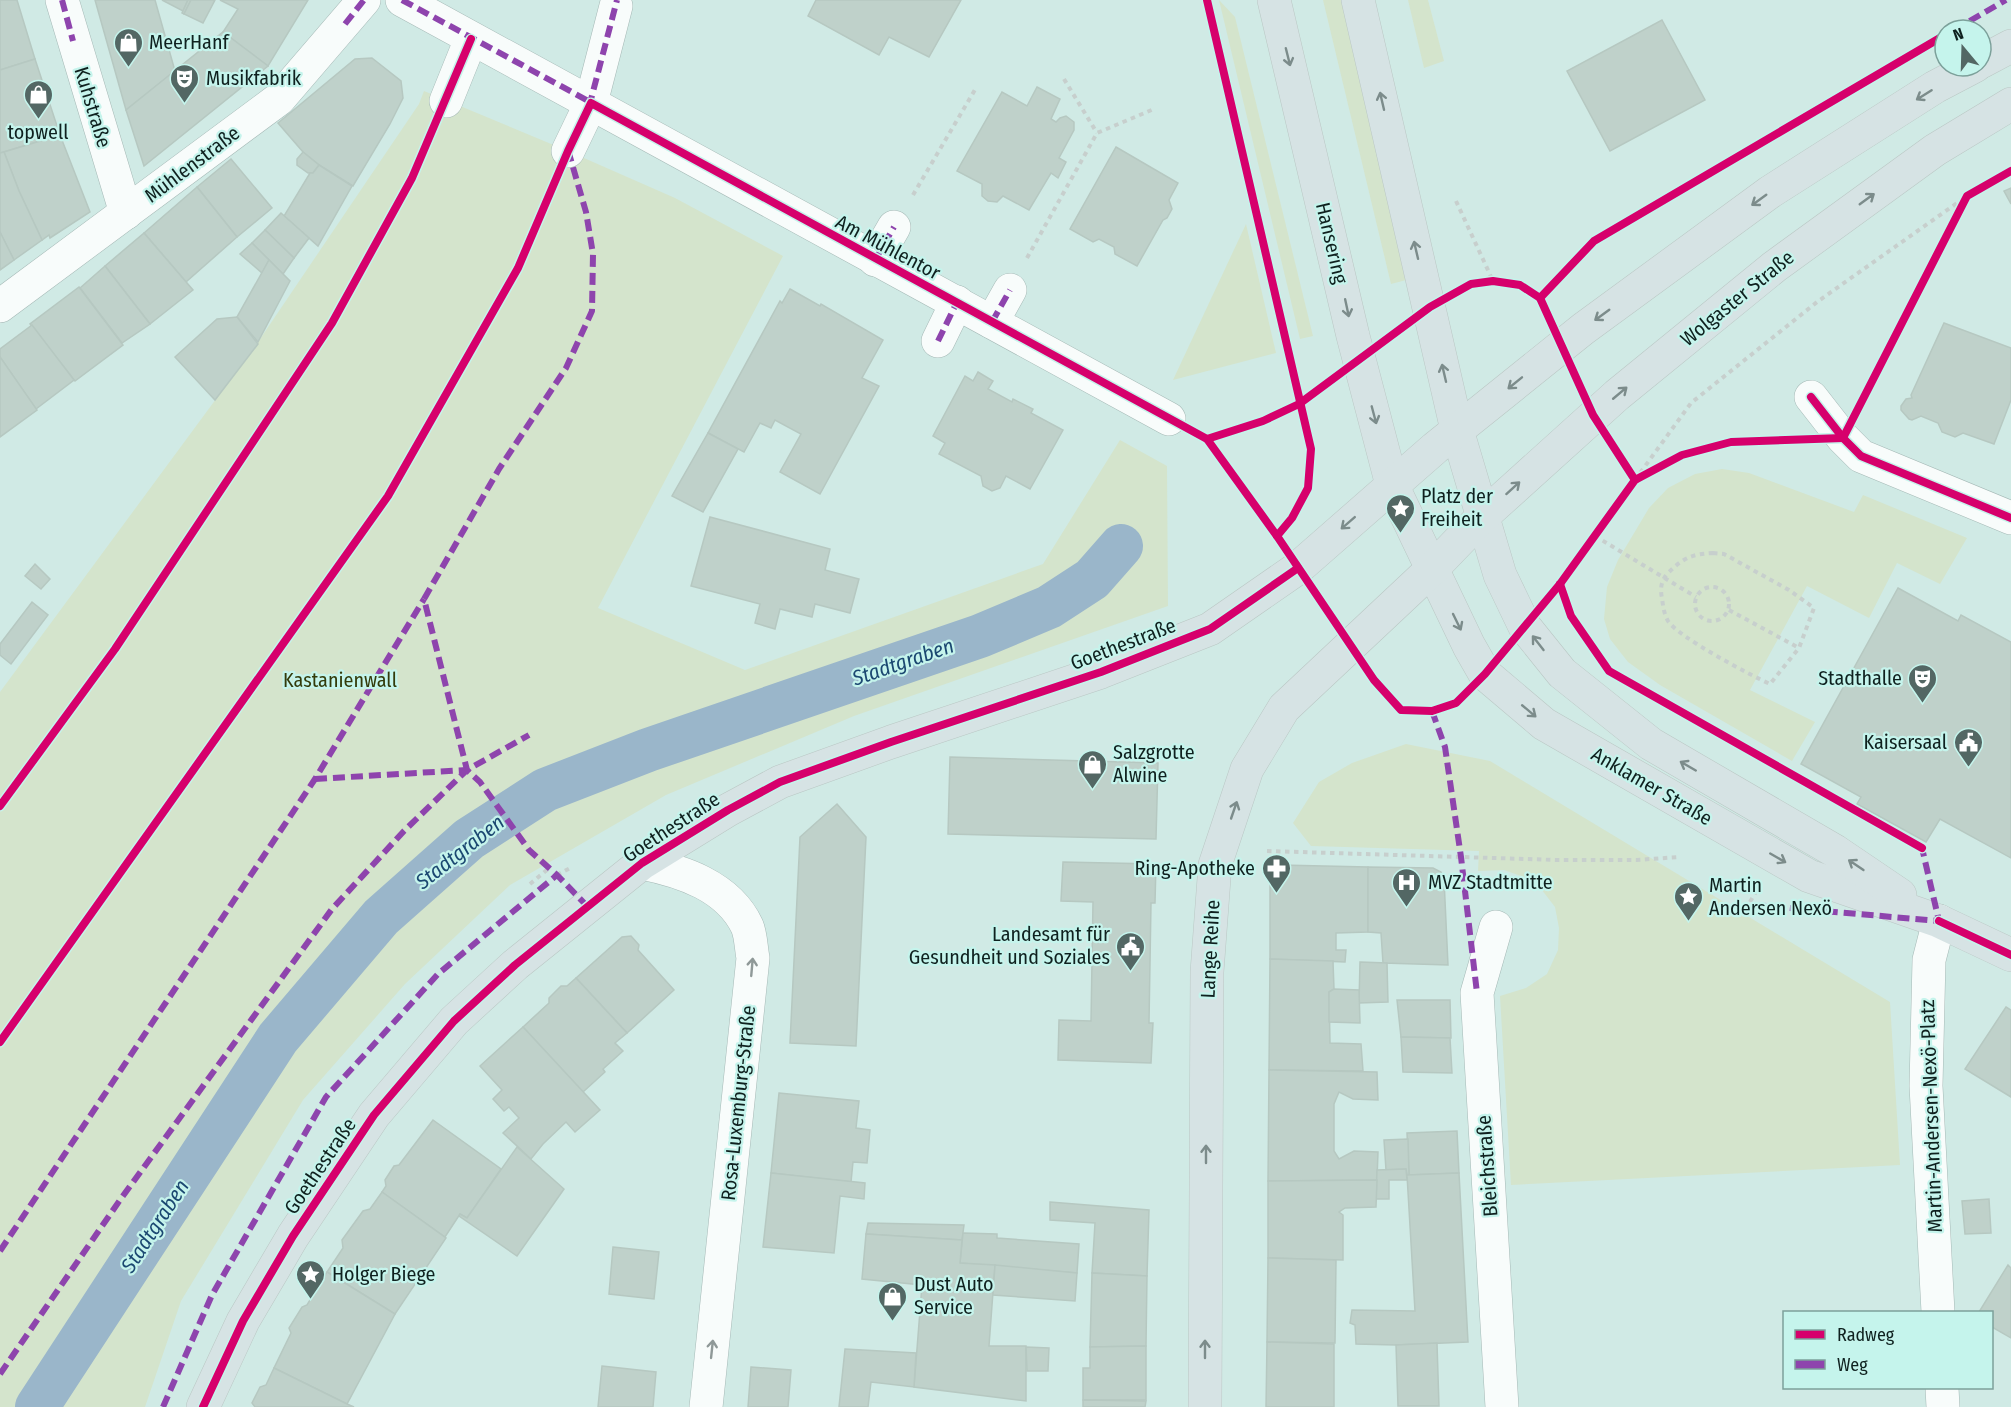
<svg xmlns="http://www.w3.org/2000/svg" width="2011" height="1407" font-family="'Fira Sans Condensed',sans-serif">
<rect width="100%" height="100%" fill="#d0eae5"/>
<g fill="#d4e4cc">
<path d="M1219,0L1235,17L1313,336L1300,339Z"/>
<path d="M1323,0H1342L1410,279L1391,284Z"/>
<path d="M1408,0H1428L1444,61L1424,68Z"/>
<path d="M424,91L568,151L675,198L783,256L598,608L745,670L1043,564L1120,440L1167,466L1168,606L854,716L666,795L510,885L405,984L303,1100L181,1301L145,1407H0V692L258,342L419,104Z"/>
<path d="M1246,224L1276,353L1173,380Z"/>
<path d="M1722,469L1749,473L1854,512L1863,495L1967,538L1940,584L1897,563L1869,618L1807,586L1750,690L1815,722L1792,761L1660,685L1628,662L1610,639L1604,619L1607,587L1618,560L1649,508L1668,488L1695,474Z"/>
<path d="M1406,744L1490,761L1890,1002L1900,1165L1511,1185L1500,996L1526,988L1547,974L1558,950L1559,928L1555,907L1535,881L1504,870L1478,871L1479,851L1311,846L1293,823L1319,782L1352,763Z"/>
</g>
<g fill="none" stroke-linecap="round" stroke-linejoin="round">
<path stroke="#9ab6ca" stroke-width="44" d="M37,1407L278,1038L381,917L469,839L545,790L648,750L980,636L1049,607L1092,579L1121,546"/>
</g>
<g fill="#bfd1ca" stroke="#b6c8c1" stroke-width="1.5">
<path d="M0,0H17L35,59L0,70Z"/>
<path d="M95,0H155L175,71L126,110Z"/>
<path d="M162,0H188L183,11Z"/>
<path d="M188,0H191L184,14L182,13Z"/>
<path d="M191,0H215L203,23L184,14Z"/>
<path d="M220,0H308L268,66L223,32L238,9Z"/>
<path d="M816,0H961L929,57L889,37L879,55L808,16Z"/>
<path d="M1662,20L1705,100L1610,151L1567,71Z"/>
<path d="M223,32L268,66L144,166L126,110Z"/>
<path d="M372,58L401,81L403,98L390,124L353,186L319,165L303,152L278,123L355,59Z"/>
<path d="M35,59L60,135L0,153V70Z"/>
<path d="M1037,87L1060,99L1051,119L1056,122L1060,118L1066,116L1074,122V130L1059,158L1066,162L1058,178L1051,173L1029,210L1003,196L997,202L988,201L982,196V184L957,171L1002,92L1027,106Z"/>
<path d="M60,135L90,212L50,238L49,235L42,240L19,191L4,152Z"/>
<path d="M1116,147L1178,183L1169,200L1172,209L1167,218L1163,220L1137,266L1115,254L1114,247L1099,239L1093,242L1070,229Z"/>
<path d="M4,152L19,191L42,240L14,260L0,232V153Z"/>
<path d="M303,152L319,165L313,173H308L297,165V159Z"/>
<path d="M231,159L272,208L237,237L197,187Z"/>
<path d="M319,165L352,186L318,246L284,216L310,173H313Z"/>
<path d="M197,187L237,237L186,282L144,233Z"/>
<path d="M2011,188V204L2004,191Z"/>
<path d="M281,213L309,238L294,258L265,230Z"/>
<path d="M265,230L294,258L283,274L252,243Z"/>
<path d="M0,232L14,260L0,270Z"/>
<path d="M144,233L193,290L150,324L105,266Z"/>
<path d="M252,243L269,260L262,273L240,254Z"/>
<path d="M269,260L290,281L258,342L237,317Z"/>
<path d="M105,266L150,324L122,343L80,288Z"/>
<path d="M79,287L123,345L75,381L30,324Z"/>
<path d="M790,289L820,306L821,304L883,340L862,378L879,386L820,494L780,472L801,434L775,420L771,428L760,423L744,452L708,433L780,301L782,303Z"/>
<path d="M237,317L258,344L215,400L175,357L217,319Z"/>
<path d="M1944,323L2011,348V400L1994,444L1963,433L1955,437L1942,432L1938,423L1921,416L1912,420L1909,419L1901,410V406L1906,399L1912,398L1911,395Z"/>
<path d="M32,325L74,380L36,409L0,357V349Z"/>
<path d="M0,357L37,410L0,437Z"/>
<path d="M978,372L993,381L988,389L1012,402L1013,399L1033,409L1031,413L1063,430L1030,489L1006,476L1000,488L992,491L983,486L981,476L939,454L945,443L933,436L965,376L973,381Z"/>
<path d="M708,433L738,449L703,512L672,496Z"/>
<path d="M710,517L830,549L825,570L859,579L850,613L815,604L812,617L780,609L775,629L755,623L760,604L691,586Z"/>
<path d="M35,564L50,579L41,589L25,576Z"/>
<path d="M1898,588L1958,621L1961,615L2011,642V858L1940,819L1926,842L1857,804L1861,797L1801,764Z"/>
<path d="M32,602L48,615L11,664L0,655V644Z"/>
<path d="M950,757L1158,763L1156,839L948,834Z"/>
<path d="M837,804L866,837L856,1046L790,1043L800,837Z"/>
<path d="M1063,862L1156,864L1155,903H1151L1149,1023H1153L1151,1063L1058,1060L1059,1020L1091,1021L1093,902L1061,901Z"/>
<path d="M1280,865L1368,867V932L1336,933V950H1346L1345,962L1270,959V875L1274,869Z"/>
<path d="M1368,867L1433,868L1441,872L1444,879L1448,965L1383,963L1381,933L1368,932Z"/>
<path d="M631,936L639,945L638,950L674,990L627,1033L576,978L622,937Z"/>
<path d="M1270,959L1333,961L1334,989L1329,992L1330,1043L1361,1044L1363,1071L1269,1070Z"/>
<path d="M1360,962L1387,963L1388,1002L1359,1003Z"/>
<path d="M576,978L627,1033L615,1043L623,1051L603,1069L605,1072L583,1092L523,1027L549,1003V998L561,986H567Z"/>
<path d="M1334,989L1359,990L1360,1023L1329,1022V992Z"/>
<path d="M1397,1000H1450L1451,1038L1401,1037Z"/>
<path d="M2006,1007L2011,1010V1097L1965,1069Z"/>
<path d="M523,1027L600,1110L575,1132L566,1122L543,1144L531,1159L503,1133L519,1118L509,1107L504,1111L493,1099L502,1090L480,1066Z"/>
<path d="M1401,1037L1450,1038L1452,1073L1403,1072Z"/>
<path d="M1269,1070L1377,1072L1378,1100L1353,1099L1339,1092L1334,1104V1151L1339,1159L1354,1151L1378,1152L1377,1180L1268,1181Z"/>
<path d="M779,1093L859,1101L856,1128L870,1130L867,1163L853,1162L851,1182L771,1173Z"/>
<path d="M433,1120L501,1169L467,1218L460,1214L445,1237L382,1192L386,1186L385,1180L394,1166L399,1165Z"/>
<path d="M1457,1131L1459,1173L1409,1175L1407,1133Z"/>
<path d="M1408,1139L1409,1175H1407L1406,1169L1386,1170L1384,1140Z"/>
<path d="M517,1147L564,1189L517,1256L459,1216L460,1214L467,1218Z"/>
<path d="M1406,1169L1407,1180H1389V1199H1376L1377,1170Z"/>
<path d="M771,1173L865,1183L864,1199L840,1196L834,1253L763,1247Z"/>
<path d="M1459,1173L1468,1342L1396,1345L1356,1344L1355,1325L1350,1323L1352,1310L1415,1311L1407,1175Z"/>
<path d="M1377,1180L1376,1207L1345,1208L1339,1212L1343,1215V1260L1268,1258V1181Z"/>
<path d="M382,1192L446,1238L395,1314L327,1272L343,1248L342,1240L363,1211L370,1209Z"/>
<path d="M1989,1199L1991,1233L1965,1234L1962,1201Z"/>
<path d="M1050,1202L1149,1210L1147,1276L1092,1273L1095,1223L1050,1220Z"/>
<path d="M868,1223L964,1225L962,1240L866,1234Z"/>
<path d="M963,1233L997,1234V1238L1079,1244L1077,1273L960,1263Z"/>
<path d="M866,1234L962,1240L960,1263L995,1265L989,1346H1026V1401L914,1387L922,1285L862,1279Z"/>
<path d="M613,1247L659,1252L654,1299L609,1294Z"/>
<path d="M1268,1258L1336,1260L1335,1343L1267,1342Z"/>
<path d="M995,1265L1077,1273L1075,1301L993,1295Z"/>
<path d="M2008,1265L2011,1268V1338L1992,1327V1312H1979Z"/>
<path d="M327,1272L395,1314L347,1404L274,1368L291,1333L289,1328L302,1307L307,1305Z"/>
<path d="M1092,1273L1147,1276L1146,1346L1090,1347Z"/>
<path d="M1267,1342L1334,1344V1407H1266Z"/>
<path d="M1437,1343L1439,1406H1398L1396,1345Z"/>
<path d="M1146,1346V1400H1083V1368H1090V1347Z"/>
<path d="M1026,1347L1049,1348L1048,1371H1027Z"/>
<path d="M845,1349L916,1353L914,1387L871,1382L868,1407H839Z"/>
<path d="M602,1366L656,1372L653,1407H598Z"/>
<path d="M751,1367L791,1370L788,1407H748Z"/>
<path d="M274,1368L347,1404L354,1407H255L252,1403L260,1387L266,1385Z"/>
<path d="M1083,1400L1146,1401L1145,1407H1083Z"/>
</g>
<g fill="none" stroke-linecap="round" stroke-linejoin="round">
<defs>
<g id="minor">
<path d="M62,0L126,213"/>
<path d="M402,0L1169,419"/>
<path d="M446,101L471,39"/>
<path d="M568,151L591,103L616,6"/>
<path d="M875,260L894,227"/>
<path d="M0,306L279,99L364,0"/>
<path d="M992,322L1010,290"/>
<path d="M938,341L957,302"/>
<path d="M1811,397L1843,438L1861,456L2011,518"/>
<path d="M642,863C682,871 728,886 747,926C751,935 751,948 753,958L706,1407"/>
<path d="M1496,927L1477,993L1502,1407"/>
<path d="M1938,1312L1926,1086L1929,960L1939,921"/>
<path d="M1942,1388L1943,1407"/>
</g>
<g id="major">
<path d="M1274,0L1353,336L1392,485L1469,646L1485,674L1544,724L1809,876L1939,921L2011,955"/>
<path d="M1358,0L1457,430L1500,575L1525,627L1562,673L1651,744L1835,851L1900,895"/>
<path d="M1981,62L2011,46"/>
<path d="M203,1407L243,1321L293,1236L374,1115L454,1021L515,965L642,863L728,810L780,782L891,742L1101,672L1210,629L1298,568L1435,448L1583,329L1770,192L1935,87L1975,66"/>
<path d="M1205,1407L1207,972L1215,865L1247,769L1284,708L1431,570L1482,517L1617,395L1774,267L1935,150L2011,104"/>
</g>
</defs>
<use href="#minor" stroke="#a5b9b6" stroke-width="34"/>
<use href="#major" stroke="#bac7c4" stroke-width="34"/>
<g stroke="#c7cfcd" stroke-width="4" stroke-dasharray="4.5 4.5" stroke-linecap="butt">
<path d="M1064,79L1097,133"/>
<path d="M913,195L976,88"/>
<path d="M1456,201L1493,281"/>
<path d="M1027,258L1097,133L1154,109"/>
<path d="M1635,480L1691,403L1817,302L1967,196"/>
<path d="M1595,536L1696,597"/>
<path d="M1713,553L1724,554L1789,590L1814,608L1799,648L1770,684C1750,675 1678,637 1668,621C1664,614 1663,606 1662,598C1660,589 1661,580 1668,573C1683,558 1692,554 1713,553Z"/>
<circle cx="1712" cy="604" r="17"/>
<path d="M1729,610L1799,648"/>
<path d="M1267,851L1558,860H1636L1680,857"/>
<path d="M557,875L572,867"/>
<path d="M530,884L548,869"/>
<path d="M1750,902L1757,890"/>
<path d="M0,1042L388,496L518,268L553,185"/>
</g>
<use href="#minor" stroke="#f8fcfb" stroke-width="33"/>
<use href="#major" stroke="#d6e3e4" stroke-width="33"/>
<g stroke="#8e44ad" stroke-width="6" stroke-dasharray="12 6" stroke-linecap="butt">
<path d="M62,0L73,41"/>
<path d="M402,0L594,104"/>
<path d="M345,24L364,0"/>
<path d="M1954,30L2006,0"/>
<path d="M589,107L617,0"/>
<path d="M568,150L586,212L593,254L592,311L566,368L499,469L424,599L467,770L480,782L529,850L557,875L588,907"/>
<path d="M875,260L894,227"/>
<path d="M992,322L1010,290"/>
<path d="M938,341L957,302"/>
<path d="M1432,711L1445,747L1461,857L1477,993"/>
<path d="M315,779L467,770"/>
<path d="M1754,905L1939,921L1922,848L1919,846"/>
<path d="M0,1251L315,779L424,599"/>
<path d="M0,1374L120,1200L332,909L404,831L467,770L529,735"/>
<path d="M163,1407L212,1295L326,1097L438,974L557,875"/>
</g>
<defs>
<g id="cycleway">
<path d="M1207,0L1311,449L1308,488L1292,518L1277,536"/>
<path d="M1540,298L1594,241L1945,35"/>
<path d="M1811,397L1843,438L1861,456L2011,518"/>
<path d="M1843,438L1967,196L2011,171"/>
<path d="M1207,439L1263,421L1299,404L1430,307L1471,284L1493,281L1520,285L1540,298L1593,415L1635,480"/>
<path d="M1560,584L1571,616L1609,671L1922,848"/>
<path d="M0,806L115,649L332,323L412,178L471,39"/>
<path d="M1939,921L2011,955"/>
<path d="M0,1042L388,496L518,268L568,151L591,103L1207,439L1277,536L1374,680L1401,710L1432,711L1456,703L1485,674L1560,584L1635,480L1682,455L1731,442L1843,438"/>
<path d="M203,1407L243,1321L293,1236L374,1115L454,1021L515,965L642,863L728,810L780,782L891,742L1101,672L1210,629L1298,568"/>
</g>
</defs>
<use href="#cycleway" stroke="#c5f4ec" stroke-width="11"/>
<use href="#cycleway" stroke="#d6006c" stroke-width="8"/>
</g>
<defs><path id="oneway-shaft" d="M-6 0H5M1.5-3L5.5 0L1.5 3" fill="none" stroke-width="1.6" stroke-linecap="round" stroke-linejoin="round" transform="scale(1.5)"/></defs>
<g stroke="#7c8c8b">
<use href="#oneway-shaft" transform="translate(1288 57) rotate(76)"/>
<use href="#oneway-shaft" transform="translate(1924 95) rotate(148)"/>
<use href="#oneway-shaft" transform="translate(1382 101) rotate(-103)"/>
<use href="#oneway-shaft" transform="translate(1867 199) rotate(-36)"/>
<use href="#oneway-shaft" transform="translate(1759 200) rotate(144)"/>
<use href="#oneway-shaft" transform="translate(1416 250) rotate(-103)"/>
<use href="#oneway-shaft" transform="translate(1347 308) rotate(78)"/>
<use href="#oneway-shaft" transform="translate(1602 315) rotate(144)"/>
<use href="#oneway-shaft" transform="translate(1444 373) rotate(-103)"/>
<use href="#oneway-shaft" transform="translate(1515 383) rotate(141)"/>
<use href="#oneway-shaft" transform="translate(1620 393) rotate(-40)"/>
<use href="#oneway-shaft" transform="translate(1374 415) rotate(75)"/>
<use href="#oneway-shaft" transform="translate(1513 488) rotate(-42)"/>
<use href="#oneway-shaft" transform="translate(1348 523) rotate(139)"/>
<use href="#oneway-shaft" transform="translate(1457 622) rotate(64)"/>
<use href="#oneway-shaft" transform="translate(1538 643) rotate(-128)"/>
<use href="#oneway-shaft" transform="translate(1529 711) rotate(40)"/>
<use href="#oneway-shaft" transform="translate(1688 766) rotate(-150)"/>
<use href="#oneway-shaft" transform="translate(1234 810) rotate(-71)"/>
<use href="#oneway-shaft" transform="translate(1778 858) rotate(30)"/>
<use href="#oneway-shaft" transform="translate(1856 865) rotate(-146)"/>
<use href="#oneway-shaft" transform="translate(1206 1154) rotate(-90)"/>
<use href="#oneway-shaft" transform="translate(1205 1349) rotate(-90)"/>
</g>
<g stroke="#8f9998">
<use href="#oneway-shaft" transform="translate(752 967) rotate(-85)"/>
<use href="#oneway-shaft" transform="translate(712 1349) rotate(-84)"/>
</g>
<defs>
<symbol id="shop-pin" viewBox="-11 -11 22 30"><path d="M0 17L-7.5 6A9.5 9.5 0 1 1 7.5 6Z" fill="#536764" stroke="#c5f4ec"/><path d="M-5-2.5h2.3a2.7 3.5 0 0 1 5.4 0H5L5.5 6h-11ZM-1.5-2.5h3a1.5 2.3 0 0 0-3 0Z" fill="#fff"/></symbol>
<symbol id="theatre-pin" viewBox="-11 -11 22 30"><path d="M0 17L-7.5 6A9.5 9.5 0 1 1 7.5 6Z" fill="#536764" stroke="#c5f4ec"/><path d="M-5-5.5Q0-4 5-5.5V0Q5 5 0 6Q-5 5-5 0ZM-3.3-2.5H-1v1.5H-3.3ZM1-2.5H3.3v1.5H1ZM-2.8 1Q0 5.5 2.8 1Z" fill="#fff"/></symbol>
<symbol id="sight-pin" viewBox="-11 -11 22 30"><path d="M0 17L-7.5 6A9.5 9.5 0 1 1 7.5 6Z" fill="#536764" stroke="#c5f4ec"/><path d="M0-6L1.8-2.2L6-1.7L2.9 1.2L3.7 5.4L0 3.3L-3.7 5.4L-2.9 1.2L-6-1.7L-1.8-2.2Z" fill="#fff"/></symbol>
<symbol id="civic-pin" viewBox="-11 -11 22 30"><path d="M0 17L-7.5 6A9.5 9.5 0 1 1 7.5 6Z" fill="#536764" stroke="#c5f4ec"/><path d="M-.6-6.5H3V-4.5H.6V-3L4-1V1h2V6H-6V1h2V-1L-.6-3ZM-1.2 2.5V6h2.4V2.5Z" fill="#fff"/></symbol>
<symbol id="pharmacy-pin" viewBox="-11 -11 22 30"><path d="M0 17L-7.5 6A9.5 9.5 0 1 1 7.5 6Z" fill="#536764" stroke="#c5f4ec"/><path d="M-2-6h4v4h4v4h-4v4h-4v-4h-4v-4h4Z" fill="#fff"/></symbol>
<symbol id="hospital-pin" viewBox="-11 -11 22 30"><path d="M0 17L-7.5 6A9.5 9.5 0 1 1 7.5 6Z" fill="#536764" stroke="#c5f4ec"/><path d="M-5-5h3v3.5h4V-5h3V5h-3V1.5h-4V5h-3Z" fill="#fff"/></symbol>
</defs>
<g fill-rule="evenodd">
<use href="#shop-pin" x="112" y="26" width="33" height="45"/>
<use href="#theatre-pin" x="168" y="62" width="33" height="45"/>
<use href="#shop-pin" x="22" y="78" width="33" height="45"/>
<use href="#sight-pin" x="1384" y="492" width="33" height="45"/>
<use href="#theatre-pin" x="1906" y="662" width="33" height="45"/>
<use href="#civic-pin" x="1952" y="726" width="33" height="45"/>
<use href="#shop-pin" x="1076" y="748" width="33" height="45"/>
<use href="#pharmacy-pin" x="1260" y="852" width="33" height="45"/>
<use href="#hospital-pin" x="1390" y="866" width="33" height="45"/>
<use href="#sight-pin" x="1672" y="880" width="33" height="45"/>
<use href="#civic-pin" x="1114" y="930" width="33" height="45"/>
<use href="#sight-pin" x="294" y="1258" width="33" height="45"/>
<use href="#shop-pin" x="876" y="1280" width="33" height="45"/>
</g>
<g text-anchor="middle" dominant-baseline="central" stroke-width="4.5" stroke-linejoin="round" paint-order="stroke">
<g font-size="20" fill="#0f211f" stroke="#c5f4ec" text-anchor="start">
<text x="149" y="42">MeerHanf</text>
<text x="206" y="78">Musikfabrik</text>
<text x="38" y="132" text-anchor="middle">topwell</text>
<text x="1421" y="496">Platz der<tspan x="1421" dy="23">Freiheit</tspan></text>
<text x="1902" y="678" text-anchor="end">Stadthalle</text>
<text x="1947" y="742" text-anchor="end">Kaisersaal</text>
<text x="1113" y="752">Salzgrotte<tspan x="1113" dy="23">Alwine</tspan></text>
<text x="1255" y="868" text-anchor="end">Ring-Apotheke</text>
<text x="1428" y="882">MVZ Stadtmitte</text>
<text x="1709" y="885">Martin<tspan x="1709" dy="23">Andersen Nexö</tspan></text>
<text x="1110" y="934" text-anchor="end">Landesamt für<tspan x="1110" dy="23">Gesundheit und Soziales</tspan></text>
<text x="332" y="1274">Holger Biege</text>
<text x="914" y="1284">Dust Auto<tspan x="914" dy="23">Service</tspan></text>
</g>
<g font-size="20" fill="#0f211f" stroke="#c5f4ec">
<text transform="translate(93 107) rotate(73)">Kuhstraße</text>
<text transform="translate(192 164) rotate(-37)">Mühlenstraße</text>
<text transform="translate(1332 243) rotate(77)">Hansering</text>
<text transform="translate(888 247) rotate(28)">Am Mühlentor</text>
<text transform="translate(1737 298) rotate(-39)">Wolgaster Straße</text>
<text transform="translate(1123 644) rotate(-21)">Goethestraße</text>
<text transform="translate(1652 786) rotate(30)">Anklamer Straße</text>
<text transform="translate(671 827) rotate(-33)">Goethestraße</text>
<text transform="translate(1210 949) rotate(-87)">Lange Reihe</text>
<text transform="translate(738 1103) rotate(-84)">Rosa-Luxemburg-Straße</text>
<text transform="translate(1931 1116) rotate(-92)">Martin-Andersen-Nexö-Platz</text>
<text transform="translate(320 1166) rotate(-56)">Goethestraße</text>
<text transform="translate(1487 1166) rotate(-94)">Bleichstraße</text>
</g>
<g font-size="20" fill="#333b0b" stroke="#c5f4ec">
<text x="340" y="680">Kastanienwall</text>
</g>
<g font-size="21" font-style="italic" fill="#1b4871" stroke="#c5f4ec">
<text transform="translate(903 662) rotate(-19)">Stadtgraben</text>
<text transform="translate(460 852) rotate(-38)">Stadtgraben</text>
<text transform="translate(155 1226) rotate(-57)">Stadtgraben</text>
</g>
</g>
<rect x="1783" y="1311" width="210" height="78" fill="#c5f4ec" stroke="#7ca09a" stroke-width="1.5"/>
<rect x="1795" y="1330" width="30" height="9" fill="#d6006c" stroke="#7ca09a" stroke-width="1.5"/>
<text x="1837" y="1341" font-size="18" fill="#0f211f">Radweg</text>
<rect x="1795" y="1360" width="30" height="9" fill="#8e44ad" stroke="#7ca09a" stroke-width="1.5"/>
<text x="1837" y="1371" font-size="18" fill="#0f211f">Weg</text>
<g transform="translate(1963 48) rotate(341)"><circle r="28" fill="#c5f4ec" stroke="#7ca09a" stroke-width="1.5"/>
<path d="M0-4.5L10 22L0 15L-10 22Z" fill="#536764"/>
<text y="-9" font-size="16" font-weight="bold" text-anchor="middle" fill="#0f211f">N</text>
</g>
</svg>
